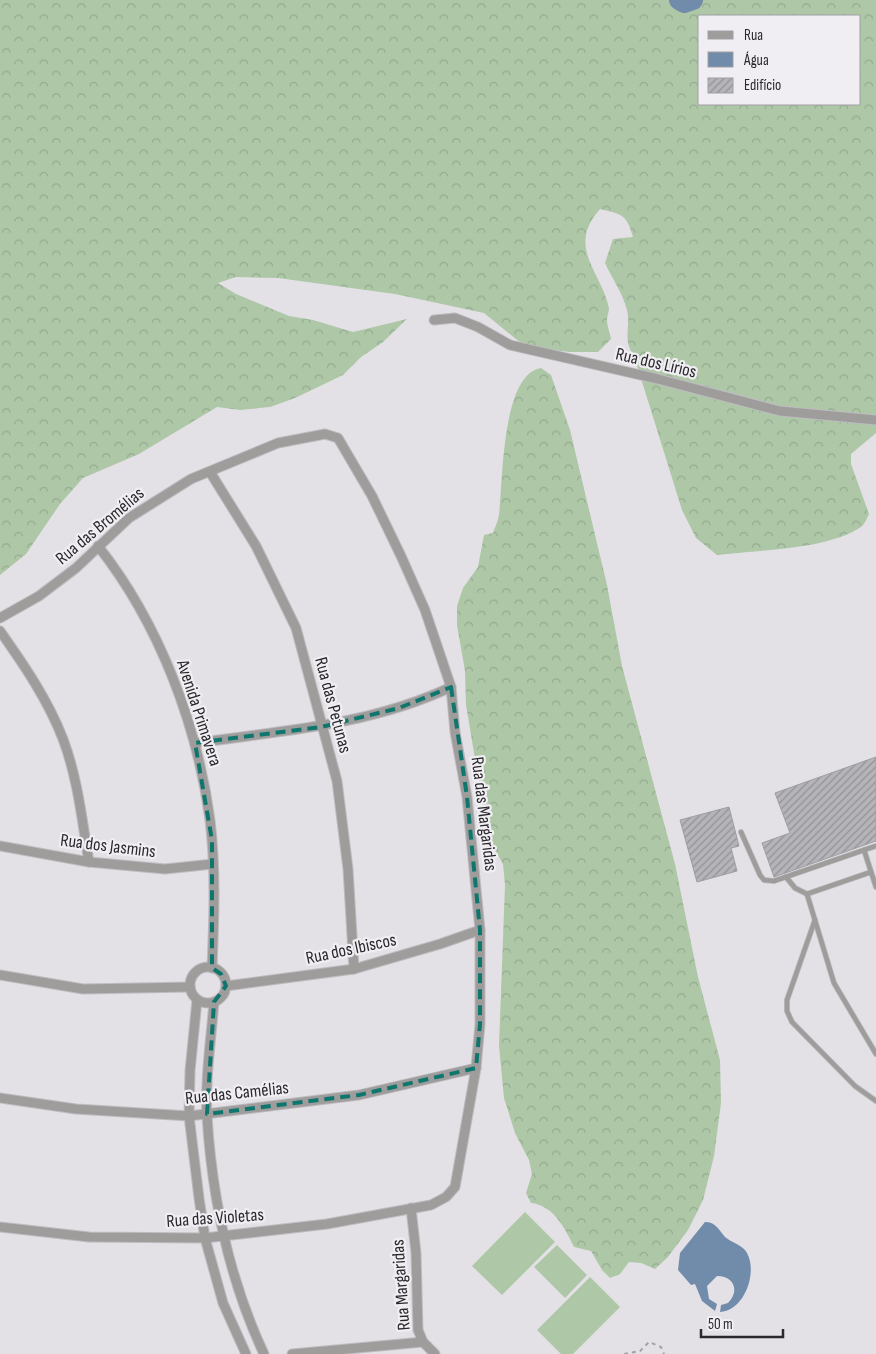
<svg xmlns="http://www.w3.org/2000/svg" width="876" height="1354" font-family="'Sofia Sans Condensed',sans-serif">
<defs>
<pattern id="forest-crowns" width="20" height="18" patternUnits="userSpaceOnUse" patternTransform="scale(1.25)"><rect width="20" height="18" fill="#adc7a7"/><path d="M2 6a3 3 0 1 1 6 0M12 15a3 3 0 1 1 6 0" fill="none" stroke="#95ab90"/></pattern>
<pattern id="building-hatch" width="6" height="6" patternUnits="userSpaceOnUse" patternTransform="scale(1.25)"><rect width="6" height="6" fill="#b5b5b9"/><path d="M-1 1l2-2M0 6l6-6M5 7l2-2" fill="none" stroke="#939397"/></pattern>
</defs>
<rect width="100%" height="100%" fill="#e3e1e6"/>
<g fill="url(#forest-crowns)" fill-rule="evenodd">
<path d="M0,0H876V433L851,454V464L869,514C867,518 865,524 861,527C827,550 757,550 717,555L696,538L682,510L634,356C622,339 631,328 627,310C623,294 612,278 605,263L613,239L633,237C627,214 621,214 600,209C566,247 601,271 609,308C609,312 607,316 607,320C607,326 610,333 611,339L598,352H571L527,348L484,313L395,294L278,278L236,277L218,283L236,294L289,316L313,320L353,332L407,319L383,342L361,357L343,375L295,398L270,407L240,410L217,407L139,454L83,478L60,504L26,554L0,575ZM700,16H860V104H700Z"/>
<path d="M541,368L551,375L570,430L607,585L622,666L675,864L698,977L720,1060L721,1103L714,1156L703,1200L688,1230L668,1257L655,1269L641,1263L629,1262L620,1274L610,1278L602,1270L591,1251L574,1247C565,1228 553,1205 531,1203L526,1193L532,1174L529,1160L515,1133L504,1098L499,1046L505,885L503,864L492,845L486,824L466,705L465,671L457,625V606L463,588L478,567L484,535L493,533C495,527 498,521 499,515C503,484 501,374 541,368Z"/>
</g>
<g fill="#adc7a7">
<path d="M525,1212L555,1242L502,1295L472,1266Z"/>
<path d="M557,1245L587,1275L565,1298L534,1267Z"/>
<path d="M590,1277L620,1307L573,1354H561L537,1330Z"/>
</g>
<path fill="#718cab" d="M705,1222C716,1222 719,1230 725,1237C732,1243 743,1245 747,1253C758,1273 744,1311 720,1312L721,1305L728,1303C740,1291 734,1276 717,1276L707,1286L709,1299L717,1304L715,1311L702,1301L695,1284L691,1285L678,1270L680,1253Z"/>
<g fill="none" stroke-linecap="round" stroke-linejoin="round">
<path stroke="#718cab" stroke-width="20" d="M679,0L684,3L693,0"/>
</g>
<g fill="url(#building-hatch)" stroke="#9d9da2">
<path d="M876,757V841L774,877L762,843L790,833L775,793Z"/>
<path d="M729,807L739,846L731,848L737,871L697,882L680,820Z"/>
</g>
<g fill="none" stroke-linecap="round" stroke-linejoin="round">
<defs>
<g id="service">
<path d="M741,832L760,875L764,880L774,881L864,850L876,887"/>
<path d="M864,850L876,846"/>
<path d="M786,877L795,888L807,894L834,983L876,1054"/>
<path d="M807,894L871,872"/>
<path d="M815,920L787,1000V1011L792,1022L855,1086L876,1101"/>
</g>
<g id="minor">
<path d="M434,320L455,318L478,327L510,345L658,379L780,411L876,420"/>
<path d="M210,472L256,546L296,628L337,781L348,869L354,969"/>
<path d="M98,546C159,623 197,724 210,820C216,869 214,919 212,968"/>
<path d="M0,618L39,596L76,568L129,518L191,479L278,443L325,434L338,438L372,496L401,556L425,610L451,687L455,732L467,797L480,930V1024L476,1068L455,1187L446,1197L431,1205L327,1224L205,1238L89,1237L0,1227"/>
<path d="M0,631C24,665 48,700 63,739C78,779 82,821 89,862"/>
<path d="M195,743C281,731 371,725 451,687"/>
<path d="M0,846L89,862L165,869L213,864"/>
<circle cx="208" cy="985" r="18"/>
<path d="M0,975L83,989L190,987"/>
<path d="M226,986L354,969L440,944L480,930"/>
<path d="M197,1000L190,1071L189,1116L199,1198L205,1238L223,1303L246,1354"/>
<path d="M214,1002C211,1040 205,1078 207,1116C212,1197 229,1279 264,1354"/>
<path d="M0,1098L76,1109L189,1116L359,1095L476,1068"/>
<path d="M411,1208L416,1253L418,1330L423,1342L435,1354"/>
<path d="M292,1354L423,1342"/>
</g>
</defs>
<use href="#service" stroke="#bebcc0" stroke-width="6"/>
<use href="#minor" stroke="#bebcc0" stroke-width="11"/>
<path stroke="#a4a3a7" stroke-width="2" stroke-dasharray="4 4" stroke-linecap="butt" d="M624,1354L640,1351L649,1342L661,1347L664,1354"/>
<use href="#service" stroke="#9f9d9c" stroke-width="4.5"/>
<use href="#minor" stroke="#9f9d9c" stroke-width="9"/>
</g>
<path fill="none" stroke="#0f766e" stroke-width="4" stroke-dasharray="10 6" stroke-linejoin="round" d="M451,687L467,797L480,930V1024L476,1068L359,1095L207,1114L214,1002L226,986L221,974L212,968V840L195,743L321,727L399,708Z"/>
<g text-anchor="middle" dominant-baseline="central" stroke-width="4.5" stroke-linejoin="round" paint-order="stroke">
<g font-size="18" fill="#29282a" stroke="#f0eef3">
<text transform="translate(656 363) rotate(13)">Rua dos Lírios</text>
<text transform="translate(100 526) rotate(-40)">Rua das Bromélias</text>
<text transform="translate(333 705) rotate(75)">Rua das Petunas</text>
<text transform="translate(199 713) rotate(72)">Avenida Primavera</text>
<text transform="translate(484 814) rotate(83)">Rua das Margaridas</text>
<text transform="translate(108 846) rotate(7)">Rua dos Jasmins</text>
<text transform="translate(351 949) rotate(-12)">Rua dos Ibiscos</text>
<text transform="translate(237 1093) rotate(-6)">Rua das Camélias</text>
<text transform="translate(215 1218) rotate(-4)">Rua das Violetas</text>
<text transform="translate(401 1285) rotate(-94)">Rua Margaridas</text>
</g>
</g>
<rect x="698" y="15" width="162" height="90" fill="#f0eef3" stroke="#a09fa3"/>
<rect x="708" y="31" width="25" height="8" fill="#9f9d9c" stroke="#a09fa3"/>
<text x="744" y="40" font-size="15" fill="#29282a">Rua</text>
<rect x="708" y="52" width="25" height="15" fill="#718cab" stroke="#a09fa3"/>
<text x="744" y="65" font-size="15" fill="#29282a">Água</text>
<rect x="708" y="78" width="25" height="15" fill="url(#building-hatch)" stroke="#a09fa3"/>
<text x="744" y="90" font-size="15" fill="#29282a">Edifício</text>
<path d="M701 1329v8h82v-8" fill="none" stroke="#29282a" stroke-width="2.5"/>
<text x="708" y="1329" font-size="15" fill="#29282a" stroke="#f0eef3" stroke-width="4" paint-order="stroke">50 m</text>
</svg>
